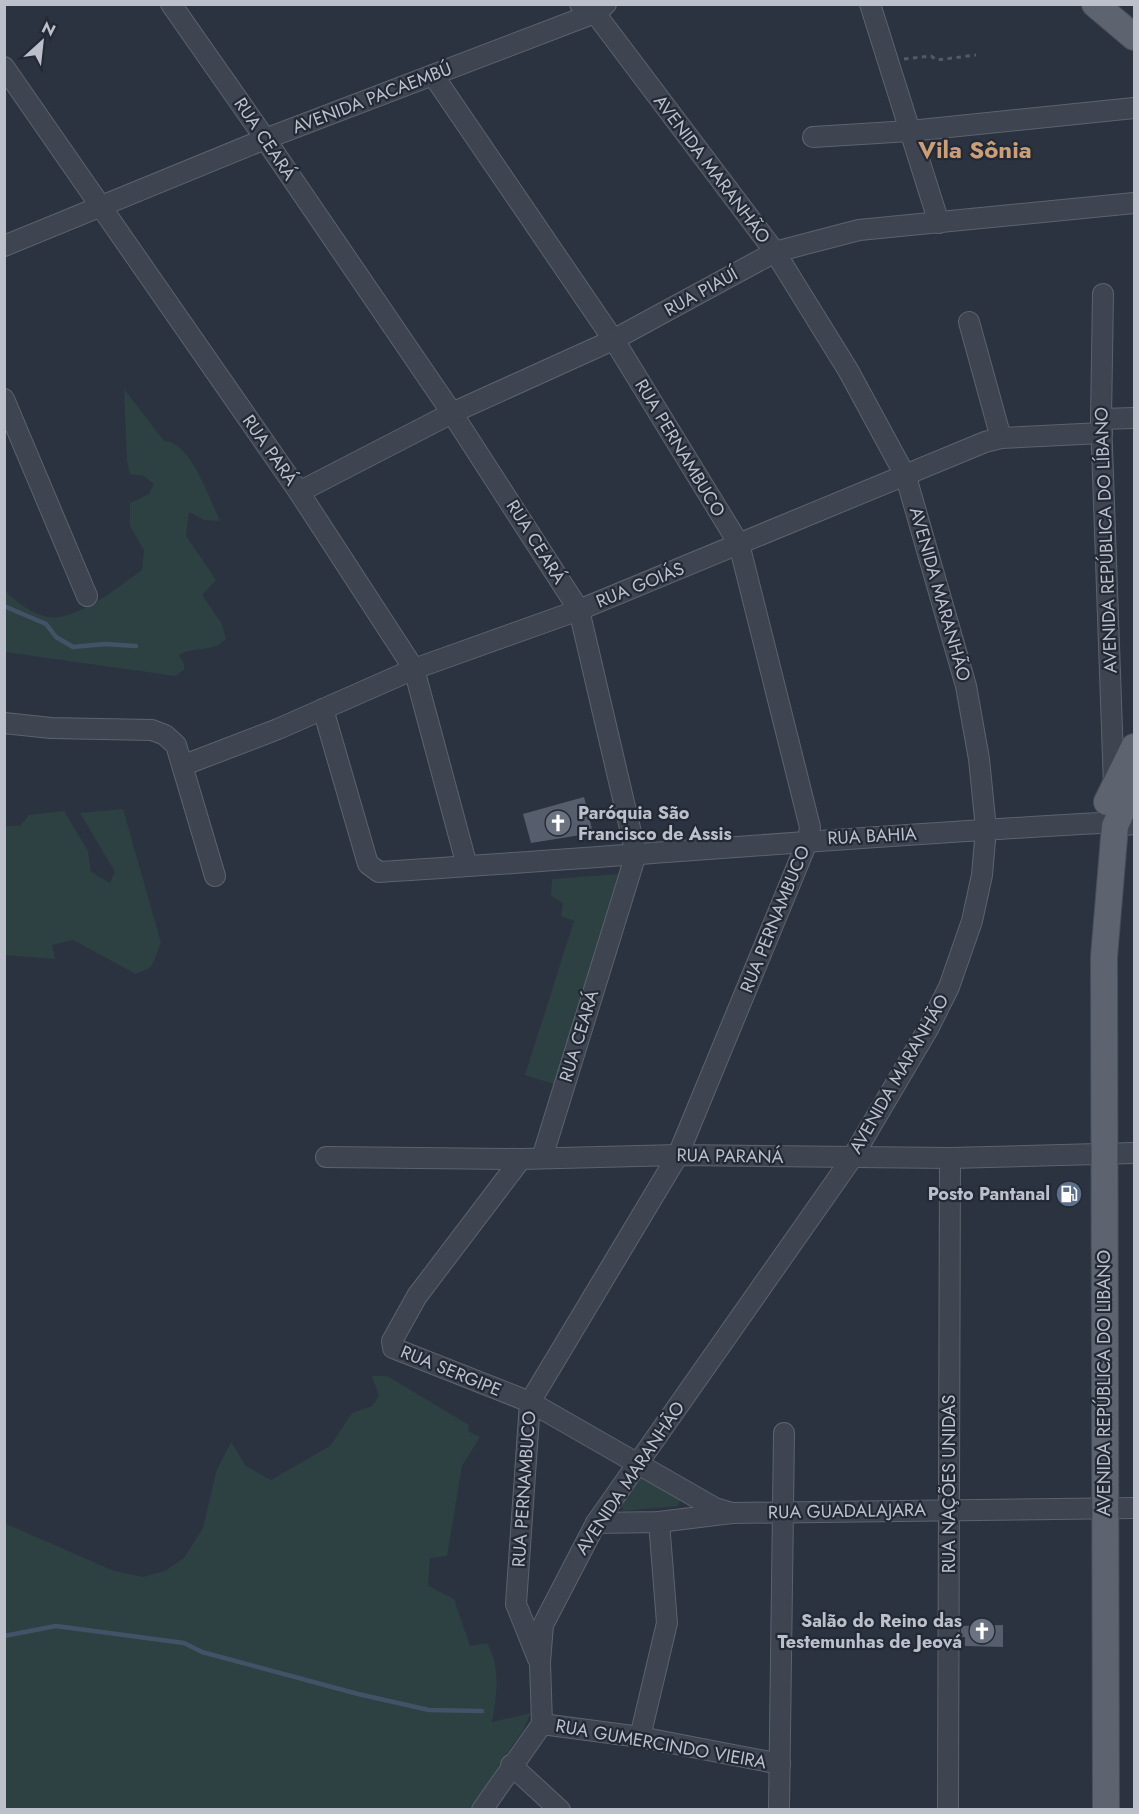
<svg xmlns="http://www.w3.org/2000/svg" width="1139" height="1814" font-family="Jost,sans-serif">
<rect width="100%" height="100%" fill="#2b3340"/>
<g fill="#2d4042">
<path d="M124,389L164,441C190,440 210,500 220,521L204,520L189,512L186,536L216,580L202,595L222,624L226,639C211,654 195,645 179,655L184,664V670L175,676L5,652V591C16,602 32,614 48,617C75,622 121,585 142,570L144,550L130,526V503L149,494L154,484L144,476L130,474L127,461Z"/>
<path d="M123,809L161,943L151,967L136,974L73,940L52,945L55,959L5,955V826H20L29,815L64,811L88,851L91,872L110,883L115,872L80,813Z"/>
<path d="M618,874L554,1084L525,1075L574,921L561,916L563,903L551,896L552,879Z"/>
<path d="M372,1376H387L469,1425L468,1431L480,1437L462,1466L447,1556L430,1558L428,1586L454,1599L470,1646L487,1643C501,1668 497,1695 492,1722L531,1713L523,1730L470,1809H5L4,1523L114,1571L143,1577L165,1571L184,1558L203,1528L216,1472L231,1442L246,1466L271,1480L330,1446L352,1413L372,1406L379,1396Z"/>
<path d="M643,1476L678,1496L680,1501L678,1506L623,1511L621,1504L639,1477Z"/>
</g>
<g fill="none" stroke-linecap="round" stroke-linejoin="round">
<g stroke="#445268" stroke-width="4.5">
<path d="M4,606L46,624L56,637L73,647L105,644L136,646"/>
<path d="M4,1636L56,1626L184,1643L202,1652L358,1694L429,1710L482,1711"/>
</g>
</g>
<g fill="#565e6d">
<path d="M584,797L593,833L531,843L523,814Z"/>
<path d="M1003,1625V1647L965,1646V1637H961V1626Z"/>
</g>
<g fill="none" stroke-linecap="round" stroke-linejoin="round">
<defs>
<g id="minor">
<path d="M171,4L257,127L452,413L579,610L636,854L542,1158"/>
<path d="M870,4L939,223"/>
<path d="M4,67L299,492L414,669L467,866"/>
<path d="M433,75L619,348L739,544L810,827L808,840L678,1155L530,1402L516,1604L538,1659"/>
<path d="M813,137L910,131L1134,108"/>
<path d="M4,246L265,139L595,13L606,4"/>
<path d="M1103,294L1101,419L1114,786"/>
<path d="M969,322L1001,438"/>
<path d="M4,399L87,596"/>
<path d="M1101,419L1134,418"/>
<path d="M299,492L452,413L613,340L775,252L859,230L1134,203"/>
<path d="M323,709L368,864L379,872C619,857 860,836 1100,823"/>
<path d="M4,723L51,728L152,730L165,735L176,745L215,876"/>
<path d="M184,765L278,729L414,669L579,610L985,442L1001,438L1102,433"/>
<path d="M1115,826L1134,824"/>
<path d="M326,1157L521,1159L678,1155L950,1158L1134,1153"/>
<path d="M521,1159L417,1296L392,1341L393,1348L530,1402L715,1508L732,1513"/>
<path d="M596,1523L659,1522L732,1513L1134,1508"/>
<path d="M542,1724L640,1737L780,1764"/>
<path d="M640,1737L667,1623L659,1522"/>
<path d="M511,1765L560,1810"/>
<path d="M482,1810L542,1724L540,1662L543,1625L596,1523L852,1158L928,1029L949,987L972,921L982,875L986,829L979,759L966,686L906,477L848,370L775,252L595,13L580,4"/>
<path d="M779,1810L784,1433"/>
<path d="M948,1810L950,1158"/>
</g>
<g id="major">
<path d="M1095,4L1134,37"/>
<path d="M1107,802L1134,747"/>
<path d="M1106,1810L1104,957L1115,826L1134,784"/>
</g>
</defs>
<use href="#minor" stroke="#5c636d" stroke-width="22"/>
<use href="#major" stroke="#484e59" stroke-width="28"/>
<path stroke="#4d5d60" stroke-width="3" stroke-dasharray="4.5 4.5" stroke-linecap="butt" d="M904,59L931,56L937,60L976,55"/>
<use href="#minor" stroke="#3e4550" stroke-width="20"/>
<use href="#major" stroke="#5d6470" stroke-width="26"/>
</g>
<defs>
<symbol id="church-disc" viewBox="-11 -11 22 22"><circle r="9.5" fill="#6b7280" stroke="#232a36"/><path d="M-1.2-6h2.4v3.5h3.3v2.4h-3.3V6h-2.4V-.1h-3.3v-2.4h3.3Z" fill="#fff"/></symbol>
<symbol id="fuel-disc" viewBox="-11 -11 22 22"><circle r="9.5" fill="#5c6f8a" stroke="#232a36"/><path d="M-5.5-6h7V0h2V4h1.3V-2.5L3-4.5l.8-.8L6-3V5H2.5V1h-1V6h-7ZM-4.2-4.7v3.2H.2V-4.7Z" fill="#fff"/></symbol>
</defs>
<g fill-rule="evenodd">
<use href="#church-disc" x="543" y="808" width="30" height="30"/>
<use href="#fuel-disc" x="1054" y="1179" width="30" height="30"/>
<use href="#church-disc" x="967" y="1616" width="30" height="30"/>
</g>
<g text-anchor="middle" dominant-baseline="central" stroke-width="4.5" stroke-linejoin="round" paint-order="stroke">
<g font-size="18" fill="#bbc0ca" stroke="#232a36">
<text transform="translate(372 98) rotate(-21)">AVENIDA PACAEMBÚ</text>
<text transform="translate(265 139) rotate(56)">RUA CEARÁ</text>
<text transform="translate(712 169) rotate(53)">AVENIDA MARANHÃO</text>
<text transform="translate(701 292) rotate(-29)">RUA PIAUÍ</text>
<text transform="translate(680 448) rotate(59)">RUA PERNAMBUCO</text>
<text transform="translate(270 450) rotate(55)">RUA PARÁ</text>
<text transform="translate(1106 540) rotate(-92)">AVENIDA REPÚBLICA DO LÍBANO</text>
<text transform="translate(536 542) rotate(58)">RUA CEARÁ</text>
<text transform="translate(640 585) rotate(-22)">RUA GOIÁS</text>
<text transform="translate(940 594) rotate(74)">AVENIDA MARANHÃO</text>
<text transform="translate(872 836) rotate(-3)">RUA BAHIA</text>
<text transform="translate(775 919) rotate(-68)">RUA PERNAMBUCO</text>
<text transform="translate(579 1036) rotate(-73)">RUA CEARÁ</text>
<text transform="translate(899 1074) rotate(-60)">AVENIDA MARANHÃO</text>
<text transform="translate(730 1156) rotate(1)">RUA PARANÁ</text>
<text transform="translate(451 1371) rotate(22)">RUA SERGIPE</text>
<text transform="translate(1104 1383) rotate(-90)">AVENIDA REPÚBLICA DO LIBANO</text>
<text transform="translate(630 1478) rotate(-56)">AVENIDA MARANHÃO</text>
<text transform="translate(949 1484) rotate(-90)">RUA NAÇÕES UNIDAS</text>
<text transform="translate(524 1489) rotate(-86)">RUA PERNAMBUCO</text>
<text transform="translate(847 1511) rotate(-1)">RUA GUADALAJARA</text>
<text transform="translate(661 1744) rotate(10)">RUA GUMERCINDO VIEIRA</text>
</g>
<g font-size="18" font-weight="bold" fill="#bbc0ca" stroke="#232a36" text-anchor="end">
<text x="578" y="813" text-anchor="start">Paróquia São<tspan x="578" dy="21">Francisco de Assis</tspan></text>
<text x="1050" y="1194">Posto Pantanal</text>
<text x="962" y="1621">Salão do Reino das<tspan x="962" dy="21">Testemunhas de Jeová</tspan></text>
</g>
<g font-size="24" font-weight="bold" fill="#ca9f77" stroke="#232a36">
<text x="975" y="149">Vila Sônia</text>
</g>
</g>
<rect width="1139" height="1814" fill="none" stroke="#bbc0ca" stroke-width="12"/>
<g transform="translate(42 42) rotate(27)" stroke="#232a36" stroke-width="4.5" paint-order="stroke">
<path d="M0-4.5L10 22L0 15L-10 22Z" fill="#bbc0ca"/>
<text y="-9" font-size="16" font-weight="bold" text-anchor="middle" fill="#bbc0ca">N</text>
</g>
</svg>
